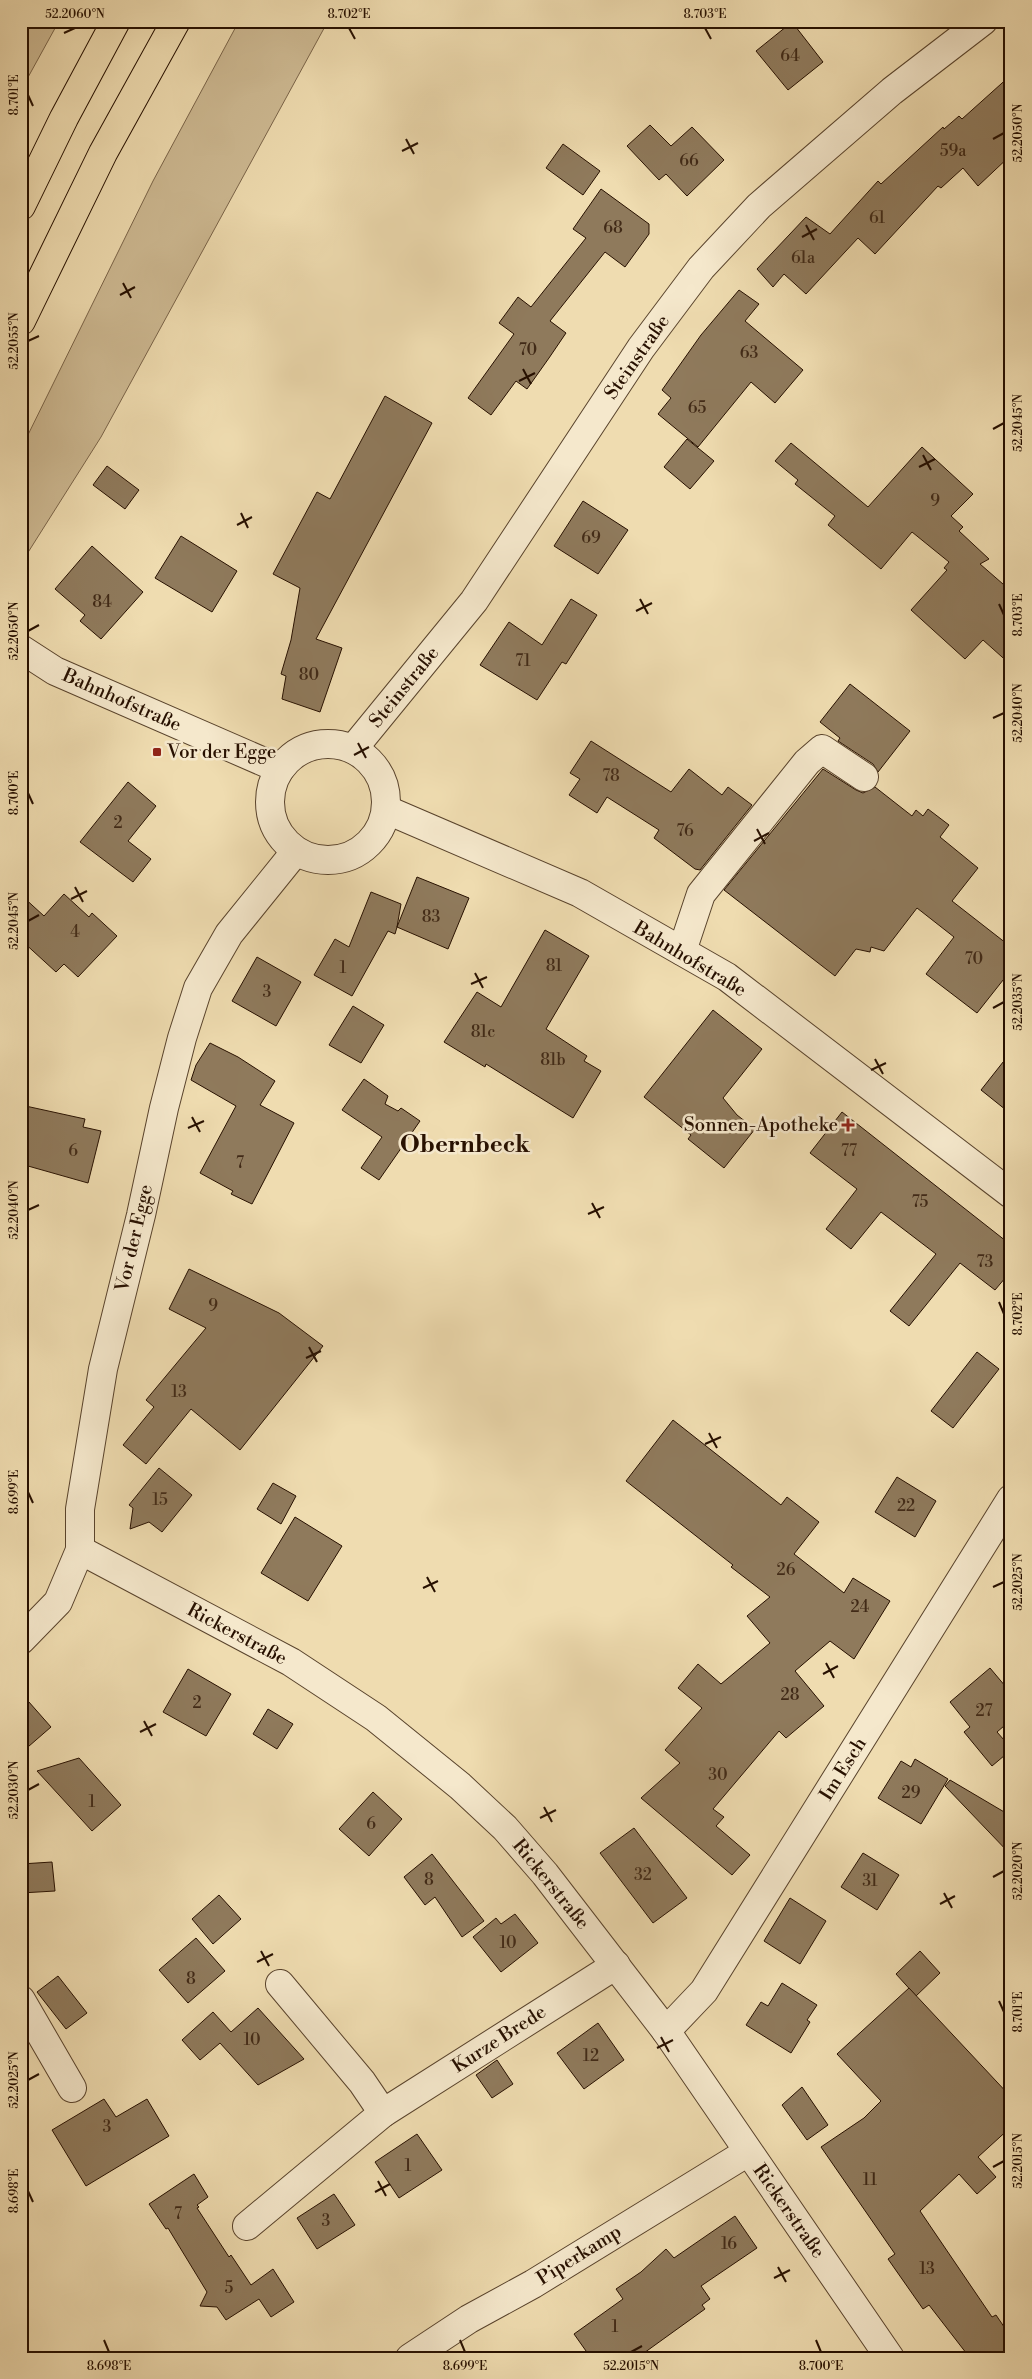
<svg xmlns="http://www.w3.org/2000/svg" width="1032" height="2379" font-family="'Libre Bodoni',serif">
<rect width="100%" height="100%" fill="#efdcb0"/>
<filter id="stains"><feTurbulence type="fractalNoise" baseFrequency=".004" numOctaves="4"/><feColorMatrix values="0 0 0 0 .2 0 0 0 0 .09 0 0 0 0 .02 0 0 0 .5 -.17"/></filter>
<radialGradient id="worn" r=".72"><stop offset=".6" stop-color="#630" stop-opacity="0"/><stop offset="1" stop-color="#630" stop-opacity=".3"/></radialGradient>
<g fill="#cdb992" stroke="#7a6449">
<path d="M21,21H59L21,90Z"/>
<path d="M239,21H328L101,437L27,554L21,553V449L153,181Z"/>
</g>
<g fill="#8f7a5c" stroke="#271000">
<path d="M792,22L823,62L788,90L756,51Z"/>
<path d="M1011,75V155L978,186L963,168L941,188L938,186L875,254L858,238L806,294L784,274L773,287L757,269L806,217L830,234L878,181L881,184L943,127L944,129L959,116L962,119Z"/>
<path d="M650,125L671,146L692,127L724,160L687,196L666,174L659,180L627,146Z"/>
<path d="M563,144L600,171L583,195L546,168Z"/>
<path d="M601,189L649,224V234L625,267L605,252L550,321L566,333L549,358L527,389L516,381L491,415L468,398L514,334L499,323L518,297L531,307L586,238L573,229Z"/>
<path d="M739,290L759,304L745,321L803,370L775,403L751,382L698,447L658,414L671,398L662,390L701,335Z"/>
<path d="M385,396L432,423L316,639L342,648L320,712L282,699L286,676L281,674L291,640L300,588L273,574L317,492L330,499Z"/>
<path d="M687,439L714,461L690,489L664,467Z"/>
<path d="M791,443L868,507L922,447L973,494L951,516L963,527L959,531L989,559L980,564L1011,591V665L983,640L965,659L911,610L947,570L944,568L949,562L912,532L881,569L828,525L835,516L795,484L798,480L775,461Z"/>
<path d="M107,466L139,490L125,509L93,485Z"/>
<path d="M583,501L628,530L598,574L554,546Z"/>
<path d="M181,536L237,571L212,612L155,578Z"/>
<path d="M92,546L143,592L101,639L80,621L85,615L55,589Z"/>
<path d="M571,599L597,615L566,664L562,662L537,700L480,665L509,622L542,645Z"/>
<path d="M850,684L910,731L878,772L873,764L838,741L840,738L820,722Z"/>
<path d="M591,741L671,792L689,769L722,795L728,787L752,805L700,870L695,869L654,838L659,830L607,797L597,813L569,795L580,779L570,773Z"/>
<path d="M823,769L856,790L863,793L875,787L912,816L916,810L923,816L928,809L949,825L940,837L978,868L952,901L1011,947V970L977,1013L926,974L954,937L917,908L884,951L871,947L870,952L856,949L835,976L724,890Z"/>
<path d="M128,782L156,806L128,841L151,859L133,882L80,842Z"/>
<path d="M417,877L469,898L448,949L397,927L395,934L388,931L352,996L314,975L335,939L349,947L371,892L401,904L397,927Z"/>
<path d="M64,894L89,917L92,913L117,936L78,977L64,964L56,972L21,940V895L44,916Z"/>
<path d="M545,930L589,956L546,1029L587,1056L584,1061L601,1071L573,1118L486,1064L485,1067L444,1042L477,992L501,1007Z"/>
<path d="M257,957L301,982L276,1026L232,1001Z"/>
<path d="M353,1006L384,1025L361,1063L329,1045Z"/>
<path d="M713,1010L762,1049L723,1098L737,1115L755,1129L724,1168L688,1139L691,1135L644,1097Z"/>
<path d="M210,1043L238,1057L275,1081L260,1105L294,1123L252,1204L231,1194L233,1191L200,1173L236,1106L191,1080L196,1065Z"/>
<path d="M1011,1052V1114L981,1090Z"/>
<path d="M364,1079L388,1096L385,1104L398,1111L401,1108L420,1121L379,1180L361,1168L382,1137L342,1110Z"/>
<path d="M21,1105L85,1119L83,1127L101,1131L88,1183L21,1164Z"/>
<path d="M842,1112L1011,1245V1271L995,1290L960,1263L909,1326L890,1311L936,1254L881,1212L851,1249L826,1229L857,1189L810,1153Z"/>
<path d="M189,1269L279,1313L323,1346L240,1450L191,1409L146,1464L123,1445L154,1407L146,1400L206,1328L169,1309Z"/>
<path d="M977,1352L999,1369L953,1428L931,1411Z"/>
<path d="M673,1420L781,1505L787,1497L819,1522L794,1554L844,1593L853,1578L890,1601L854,1659L830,1641L795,1671L824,1706L786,1738L779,1731L713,1809L724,1817L716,1826L750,1855L732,1875L641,1798L680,1763L665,1750L702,1708L678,1688L698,1664L721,1684L770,1643L747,1616L770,1597L731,1567L733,1565L626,1481Z"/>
<path d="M159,1468L192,1495L162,1532L149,1522L130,1529L133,1508L129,1505Z"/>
<path d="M897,1477L936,1501L915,1537L875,1512Z"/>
<path d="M273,1483L296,1496L281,1524L257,1509Z"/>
<path d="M295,1517L342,1546L308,1601L261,1573Z"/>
<path d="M990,1668L1011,1693V1720L997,1732L1011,1748V1750L992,1766L964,1732L970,1727L950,1702Z"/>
<path d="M188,1669L231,1694L206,1736L163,1712Z"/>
<path d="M21,1693L51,1727L21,1753Z"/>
<path d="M268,1709L293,1724L277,1749L253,1734Z"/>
<path d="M79,1758L121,1805L92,1831L37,1771Z"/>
<path d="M915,1759L948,1779L921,1824L878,1798L901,1761L911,1767Z"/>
<path d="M950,1780L1011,1816V1855L945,1786Z"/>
<path d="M373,1792L402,1819L369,1856L339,1829Z"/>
<path d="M634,1828L687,1898L653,1923L600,1853Z"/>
<path d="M863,1853L899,1875L877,1910L841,1887Z"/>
<path d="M432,1854L484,1921L462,1937L435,1897L425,1905L404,1877Z"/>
<path d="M52,1862L55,1891L21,1893V1864Z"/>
<path d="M219,1895L241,1919L213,1944L192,1919Z"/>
<path d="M790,1898L826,1921L800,1964L764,1941Z"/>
<path d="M515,1914L538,1943L501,1972L473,1937L496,1918L501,1924Z"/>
<path d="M196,1938L225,1971L188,2003L159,1970Z"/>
<path d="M920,1951L940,1973L916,1996L896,1974Z"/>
<path d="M58,1976L87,2013L66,2029L37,1992Z"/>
<path d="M782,1983L817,2005L807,2020L810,2022L791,2053L746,2025L761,2002L768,2006Z"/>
<path d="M909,1988L1011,2097V2127L978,2157L996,2177L977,2194L959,2174L920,2211L992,2317L996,2315L1011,2337V2358H970L929,2305L923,2309L888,2259L895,2254L821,2147L864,2118L881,2101L837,2054Z"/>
<path d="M258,2008L304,2059L258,2085L220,2043L200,2060L182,2040L213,2012L231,2032Z"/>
<path d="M598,2023L624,2060L584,2089L557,2053Z"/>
<path d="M497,2060L513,2084L492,2098L476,2075Z"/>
<path d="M802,2087L828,2125L807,2140L782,2105Z"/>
<path d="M104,2099L116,2117L147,2099L169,2136L86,2186L52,2130Z"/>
<path d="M417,2134L442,2170L399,2198L375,2162Z"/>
<path d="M194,2174L208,2197L197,2205L199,2207L197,2208L229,2257L231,2255L251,2285L273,2269L294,2302L271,2317L259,2299L226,2320L217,2307L200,2306L207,2292L168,2228L166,2229L149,2204Z"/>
<path d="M334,2194L355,2225L317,2249L297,2218Z"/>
<path d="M735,2216L757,2248L701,2286L710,2299L702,2305L705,2309L637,2358H591L574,2334L623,2299L616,2289L641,2272L666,2249L674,2258Z"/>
</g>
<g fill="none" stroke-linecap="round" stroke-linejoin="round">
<defs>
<g id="minor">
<path d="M21,649L55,671L280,769"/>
<circle cx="328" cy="802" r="58"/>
<path d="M353,749L474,601L641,348L701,268L759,206L892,91L983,21"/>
<path d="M387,810L580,893L727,977L1011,1194"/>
<path d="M682,951L701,894L807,762L822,749L864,777"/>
<path d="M80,1550L291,1662L376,1718L460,1786L505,1828L545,1874L666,2031L890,2358"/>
<path d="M21,1640L58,1602L80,1550V1509L103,1369L141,1215L164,1108L182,1038L198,988L229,934L296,851"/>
<path d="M280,1984L362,2082L383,2113"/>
<path d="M21,2000L72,2088"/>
<path d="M666,2031L704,1991L1011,1499"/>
<path d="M247,2226L383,2113L616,1965"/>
<path d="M410,2358L469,2319L533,2284L748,2152"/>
</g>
<g id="highway">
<path d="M21,206L64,118L116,21"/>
<path d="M21,321L103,153L176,21"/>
</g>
</defs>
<use href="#minor" stroke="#59432c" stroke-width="30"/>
<use href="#highway" stroke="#271000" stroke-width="30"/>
<use href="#minor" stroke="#f5e8cc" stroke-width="28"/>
<use href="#highway" stroke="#efdcb0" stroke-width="28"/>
</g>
<path fill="none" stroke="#271000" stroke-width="2" d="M349,28L355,39M705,28L711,39M64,33L75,28M28,95L33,106M406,139L414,154M993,139L1004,133M402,151L418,143M806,225L814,240M802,237L817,229M123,283L131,298M120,295L135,287M28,341L39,336M523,369L531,384M519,381L535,373M993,429L1004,423M923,455L931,470M919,467L935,459M241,513L248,528M237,525L252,517M640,599L648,614M999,604L1004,615M636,611L652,603M28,631L39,625M993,718L1004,713M358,743L366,758M354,755L369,747M28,793L33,804M757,829L765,844M754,841L769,833M75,887L83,902M71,899L87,891M28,921L39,915M475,973L483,988M471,984L487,977M993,1008L1004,1002M875,1059L883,1074M871,1070L886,1063M192,1117L200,1132M188,1128L204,1121M592,1203L600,1218M28,1210L39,1205M588,1214L604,1207M999,1302L1004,1314M309,1347L317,1362M306,1358L321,1351M709,1433L717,1448M705,1444L721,1437M28,1492L33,1503M427,1577L435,1592M993,1587L1004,1582M423,1588L438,1581M826,1663L834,1678M823,1674L838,1666M144,1721L152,1736M140,1732L156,1724M28,1790L39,1784M544,1807L552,1822M540,1818L556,1810M993,1877L1004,1871M944,1893L952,1908M940,1904L955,1896M261,1951L269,1966M257,1962L273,1954M999,2001L1004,2012M661,2037L669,2052M657,2048L673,2040M28,2080L39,2074M993,2167L1004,2161M378,2181L386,2196M28,2191L33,2202M375,2192L390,2184M778,2267L786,2282M774,2278L790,2270M104,2340L109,2352M460,2340L465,2352M816,2340L821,2352M631,2352L642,2346"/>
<g fill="#8f2418" stroke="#f5e8cc" stroke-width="2">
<rect x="152" y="747" width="10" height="10" rx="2.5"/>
<path d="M845.5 1117.5h5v5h5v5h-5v5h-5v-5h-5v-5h5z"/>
</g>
<g text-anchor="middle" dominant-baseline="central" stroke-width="5" stroke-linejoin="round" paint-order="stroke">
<g font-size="16" fill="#412a17">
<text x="790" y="56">64</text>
<text x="953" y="151">59a</text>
<text x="689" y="161">66</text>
<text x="877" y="218">61</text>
<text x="613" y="228">68</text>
<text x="803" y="258">61a</text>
<text x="528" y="350">70</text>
<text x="749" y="353">63</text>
<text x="697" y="408">65</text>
<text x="935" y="501">9</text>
<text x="591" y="538">69</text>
<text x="102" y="602">84</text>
<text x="523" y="661">71</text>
<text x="309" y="675">80</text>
<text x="611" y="776">78</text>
<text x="118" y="823">2</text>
<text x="685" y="831">76</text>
<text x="431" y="917">83</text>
<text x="75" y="932">4</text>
<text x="974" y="959">70</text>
<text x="554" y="966">81</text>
<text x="343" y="968">1</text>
<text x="267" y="992">3</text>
<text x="483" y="1032">81c</text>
<text x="553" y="1060">81b</text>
<text x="73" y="1151">6</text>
<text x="849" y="1151">77</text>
<text x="240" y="1163">7</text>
<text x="920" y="1202">75</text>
<text x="985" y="1262">73</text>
<text x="213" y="1306">9</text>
<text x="179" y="1392">13</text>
<text x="160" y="1500">15</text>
<text x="906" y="1506">22</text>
<text x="786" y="1570">26</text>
<text x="860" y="1607">24</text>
<text x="790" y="1695">28</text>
<text x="197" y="1703">2</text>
<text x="984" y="1711">27</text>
<text x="718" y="1775">30</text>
<text x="911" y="1793">29</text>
<text x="92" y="1802">1</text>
<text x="371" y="1824">6</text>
<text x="643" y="1875">32</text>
<text x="429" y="1880">8</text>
<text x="870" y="1881">31</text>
<text x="508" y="1943">10</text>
<text x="191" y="1979">8</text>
<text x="252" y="2040">10</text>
<text x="591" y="2056">12</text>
<text x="107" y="2127">3</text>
<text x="408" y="2166">1</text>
<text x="870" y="2180">11</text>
<text x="178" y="2214">7</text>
<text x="326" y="2221">3</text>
<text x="729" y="2244">16</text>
<text x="927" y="2269">13</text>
<text x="229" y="2288">5</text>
<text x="615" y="2327">1</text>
</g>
<g font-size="19" fill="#271000" stroke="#f5e8cc">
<text transform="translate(637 357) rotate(-55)">Steinstraße</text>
<text transform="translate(404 687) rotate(-51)">Steinstraße</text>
<text transform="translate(122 700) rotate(24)">Bahnhofstraße</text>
<text transform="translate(690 959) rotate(31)">Bahnhofstraße</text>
<text transform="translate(134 1238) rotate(-77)">Vor der Egge</text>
<text transform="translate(237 1634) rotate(28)">Rickerstraße</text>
<text transform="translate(843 1769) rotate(-58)">Im Esch</text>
<text transform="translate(551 1884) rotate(51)">Rickerstraße</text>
<text transform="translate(499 2039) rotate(-33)">Kurze Brede</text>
<text transform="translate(789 2211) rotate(55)">Rickerstraße</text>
<text transform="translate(579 2255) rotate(-32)">Piperkamp</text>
</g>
<g font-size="19" fill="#271000" stroke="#f5e8cc" text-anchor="start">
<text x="167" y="752">Vor der Egge</text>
<text x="838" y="1125" text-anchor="end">Sonnen-Apotheke</text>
</g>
<g font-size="24" font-weight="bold" fill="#271000" stroke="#f5e8cc">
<text x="465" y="1145">Obernbeck</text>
</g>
</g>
<rect width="1032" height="2379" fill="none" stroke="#efdcb0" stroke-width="55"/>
<rect x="28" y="28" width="976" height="2324" fill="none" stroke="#271000" stroke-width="2"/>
<g font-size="12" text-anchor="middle" fill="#271000">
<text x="75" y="18">52.2060°N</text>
<text x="349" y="18">8.702°E</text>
<text x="705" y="18">8.703°E</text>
<text transform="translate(14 95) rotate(-90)" y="4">8.701°E</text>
<text transform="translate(1018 133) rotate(-90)" y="4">52.2050°N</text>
<text transform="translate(14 341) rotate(-90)" y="4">52.2055°N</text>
<text transform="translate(1018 423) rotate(-90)" y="4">52.2045°N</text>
<text transform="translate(1018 615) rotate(-90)" y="4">8.703°E</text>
<text transform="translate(14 631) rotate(-90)" y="4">52.2050°N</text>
<text transform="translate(1018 713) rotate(-90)" y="4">52.2040°N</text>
<text transform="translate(14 793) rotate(-90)" y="4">8.700°E</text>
<text transform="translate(14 921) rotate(-90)" y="4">52.2045°N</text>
<text transform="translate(1018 1002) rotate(-90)" y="4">52.2035°N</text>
<text transform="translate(14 1210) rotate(-90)" y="4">52.2040°N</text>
<text transform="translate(1018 1314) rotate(-90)" y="4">8.702°E</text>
<text transform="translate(14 1492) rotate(-90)" y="4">8.699°E</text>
<text transform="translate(1018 1582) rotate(-90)" y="4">52.2025°N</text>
<text transform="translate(14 1790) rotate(-90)" y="4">52.2030°N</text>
<text transform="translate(1018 1871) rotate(-90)" y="4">52.2020°N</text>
<text transform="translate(1018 2012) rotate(-90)" y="4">8.701°E</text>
<text transform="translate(14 2080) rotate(-90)" y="4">52.2025°N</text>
<text transform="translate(1018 2161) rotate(-90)" y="4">52.2015°N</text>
<text transform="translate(14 2191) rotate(-90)" y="4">8.698°E</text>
<text x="109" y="2370">8.698°E</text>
<text x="465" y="2370">8.699°E</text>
<text x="631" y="2370">52.2015°N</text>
<text x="821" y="2370">8.700°E</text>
</g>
<rect width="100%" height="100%" filter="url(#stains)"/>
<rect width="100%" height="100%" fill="url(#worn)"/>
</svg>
